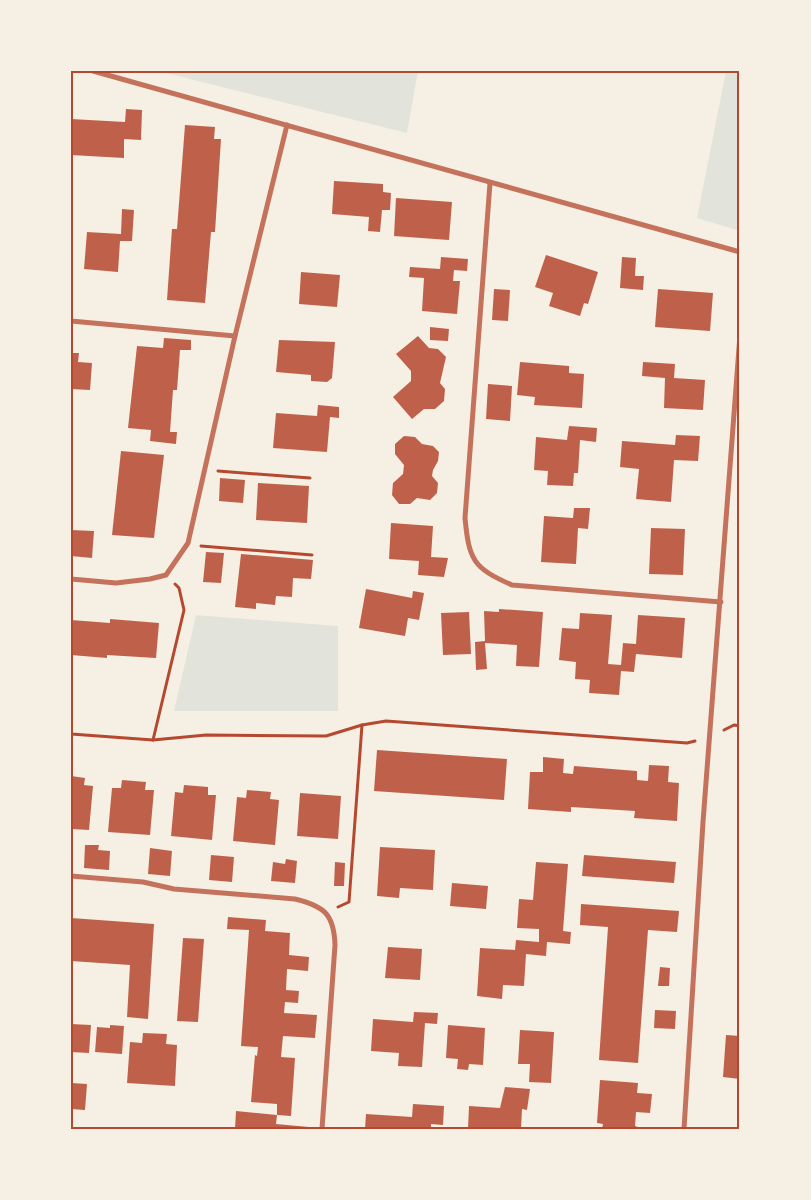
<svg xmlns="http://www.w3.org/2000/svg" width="811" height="1200" font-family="Mulish,sans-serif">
<rect width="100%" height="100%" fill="#f6efe4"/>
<g fill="#e2e4dc">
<path d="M158,71H418L407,133Z"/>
<path d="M726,71H740V231L697,218Z"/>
<path d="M196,615L338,626V711H174Z"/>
</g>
<g fill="#bf614a">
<path d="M126,109L142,110L141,140L124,139V158L71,155V119L125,122Z"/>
<path d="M185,125L215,127L214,139H221L215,232H211L205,303L167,300L172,229H177Z"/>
<path d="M334,181L383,184V192L391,193L390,210H382L380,232L368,231L369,217L332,214Z"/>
<path d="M396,198L452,202L449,240L394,236Z"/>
<path d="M122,209L134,210L132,241H120L118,272L84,269L87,232L121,234Z"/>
<path d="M546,255L598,272L588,304L584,303L580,316L549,306L553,293L535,287Z"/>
<path d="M441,257L468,259L467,271L454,270L453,281H460L457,314L422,311L424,278L409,277L410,267L440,269Z"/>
<path d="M622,257L636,258L635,276H644L643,290L620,288Z"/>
<path d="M301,272L340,275L337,307L299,304Z"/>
<path d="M494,289L510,290L508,321L492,320Z"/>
<path d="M658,289L713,293L710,331L655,327Z"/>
<path d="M430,327L449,329L448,341L430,340Z"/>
<path d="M418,336L429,348L438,349L446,357L440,383L445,389L444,401L435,409H424L412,419L393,397L411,381V371L396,354Z"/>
<path d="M164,338L191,340V350H180L177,390H173L170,432H177L176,444L150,441L151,430L128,428L137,346L163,348Z"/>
<path d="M279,340L335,342L332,378L327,382L311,381V375L276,372Z"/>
<path d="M71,353H79L78,362L92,363L90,390L71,389Z"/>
<path d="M520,362L569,366V373L584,374L582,408L534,405L535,397L517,395Z"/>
<path d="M643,362L675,364L674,378L705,380L703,410L664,408L665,378L642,376Z"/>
<path d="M488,384L512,386L510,421L486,419Z"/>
<path d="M318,405L339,407V418L330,417L327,452L273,448L276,413L317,416Z"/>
<path d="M569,426L597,428L596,442L580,440L578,473H574L573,486L547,485L548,471L534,470L536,437L567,440Z"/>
<path d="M676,435L700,436L698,461L674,460L671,502L636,499L639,469L620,467L622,441L675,445Z"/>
<path d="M404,436L415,437L422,444L433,446L439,452L438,461L433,470L432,476L438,483L437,493L430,500L417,498L410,504H399L392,495L393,483L403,474L404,465L395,454V444Z"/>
<path d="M121,451L164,455L154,538L112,535Z"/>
<path d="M220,478L245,480L243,503L219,501Z"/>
<path d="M258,483L309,486L307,523L256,520Z"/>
<path d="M574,508H590L588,529L578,528L576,564L541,562L544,516L573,518Z"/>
<path d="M391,523L433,526L431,557L448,558L444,577L418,575L419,561L389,559Z"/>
<path d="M651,528L685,529L683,575L649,574Z"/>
<path d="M71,530L94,531L92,558L71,556Z"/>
<path d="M206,552L224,553L221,583L203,582Z"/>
<path d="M241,554L313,560L311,579L293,578L292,597L276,596L275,605L256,603V609L235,607Z"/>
<path d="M366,589L412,598L413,591L424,593L419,620L408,618L405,636L359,628Z"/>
<path d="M499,609L543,612L539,667L516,666L517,645L485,643L487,669L476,670L475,642L485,641L484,611L499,612Z"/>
<path d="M469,612L471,654L443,655L441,613Z"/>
<path d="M580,613L612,615L608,664L621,665L623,643L636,644L638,615L685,618L682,658L636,654L634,672L621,671L619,695L589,693L590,680L575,679L576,662L559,660L562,628L579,629Z"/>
<path d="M110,619L159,623L156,658L107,655V658L71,655V620L110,623Z"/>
<path d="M377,750L507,759L504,800L374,791Z"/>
<path d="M543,757L564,759L563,773L573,774L574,766L637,771V780L648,781L649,765L669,766L668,782L679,783L677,821L634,818L635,811L571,807V812L528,809L530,772H543Z"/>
<path d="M71,776L85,778L84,785L93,786L89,830L71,829Z"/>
<path d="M122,780L146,782L145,790H154L150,835L108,832L112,788H121Z"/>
<path d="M184,785L208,787V795H216L212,840L171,836L175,792L183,793Z"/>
<path d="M247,790L271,792L270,799L279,800L275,845L233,841L237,797L246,798Z"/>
<path d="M300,793L341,796L338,839L297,836Z"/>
<path d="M85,845H99L98,850L110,851L109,870L84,868Z"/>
<path d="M380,847L435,850L433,890L400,888L399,898L377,896Z"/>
<path d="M150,848L172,851L170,876L148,874Z"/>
<path d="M211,855L234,857L232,882L209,880Z"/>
<path d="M584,855L676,862L674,883L582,876Z"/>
<path d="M286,859L297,861L295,883L271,881L273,862L285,864Z"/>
<path d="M335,862L345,863L344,886H334Z"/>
<path d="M536,862L568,864L563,931L571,932L570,944L547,942L546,956L526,954L524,986L503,985L502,999L477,996L480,948L515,950L516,940L539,942V929L517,928L519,899L533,900Z"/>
<path d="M452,883L488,886L486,909L450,906Z"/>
<path d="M581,904L679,911L677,932L648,930L638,1063L599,1060L608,927L580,925Z"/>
<path d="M228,917L266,920L265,931L290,933L289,955L309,957L308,971L287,969L286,990L299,991L298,1003L285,1002L284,1013L317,1015L315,1038L283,1036L281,1057L295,1058L291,1116L277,1115V1104L251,1102L255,1055L257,1056L258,1047L241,1046L249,930L227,929Z"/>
<path d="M71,918L154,924L148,1019L127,1017L130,965L71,961Z"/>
<path d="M183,938L204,939L198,1022L177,1021Z"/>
<path d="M388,947L422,949L420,980L385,978Z"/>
<path d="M660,967L670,968L669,986H658Z"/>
<path d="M655,1010L676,1011L675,1029L654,1028Z"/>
<path d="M414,1012L438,1013L437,1024L425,1023L422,1067L398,1066L399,1053L371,1051L373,1019L413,1022Z"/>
<path d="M71,1024L91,1025L89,1053L71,1052Z"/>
<path d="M110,1025L124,1026L122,1054L95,1052L97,1027L110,1028Z"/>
<path d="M448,1025L485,1028L483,1065L469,1064L468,1070L457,1069L458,1059L446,1058Z"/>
<path d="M520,1030L554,1032L551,1083L529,1082L530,1064H518Z"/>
<path d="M143,1033L167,1034L166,1044L177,1045L175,1086L127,1083L130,1042L142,1043Z"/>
<path d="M726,1035L740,1036V1079L723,1077Z"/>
<path d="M600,1080L638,1083L637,1093L652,1094L650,1113L636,1112L635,1126L643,1129H602L603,1124L597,1123Z"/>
<path d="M71,1083L87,1084L85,1110L71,1109Z"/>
<path d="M505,1087L530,1089L527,1110L522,1109L521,1129H468L469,1106L500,1108Z"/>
<path d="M413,1104L444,1106L443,1125L431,1124V1129H365L366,1114L412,1117Z"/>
<path d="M236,1111L277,1115L276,1124L309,1127V1129H235Z"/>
</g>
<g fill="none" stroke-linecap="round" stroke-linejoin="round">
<g stroke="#b5482f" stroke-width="3">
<path d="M218,471L310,478"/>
<path d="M201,546L312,555"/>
<path d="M724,730L734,725L740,726"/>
<path d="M71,734L153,740L206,735L326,736L362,725L386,721L687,743L695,741"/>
<path d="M153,740L184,610L179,588L175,584"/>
<path d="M338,907L349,902L362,725"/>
</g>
<g stroke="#c5725c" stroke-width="5">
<path d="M93,71L740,252"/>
<path d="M490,183L465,518C469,560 473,568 512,585L721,602"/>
<path d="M71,321L235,336"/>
<path d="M71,579L116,583L150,579L166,575L188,543L235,336L287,125"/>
<path d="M71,876L143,882L174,889L295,899C324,906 334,914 335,945L322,1129"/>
<path d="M684,1129L703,822L740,335"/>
</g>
</g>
<rect width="811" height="1200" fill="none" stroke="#f6efe4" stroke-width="145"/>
<rect x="72" y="72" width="666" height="1056" fill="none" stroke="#b5482f" stroke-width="2"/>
</svg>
